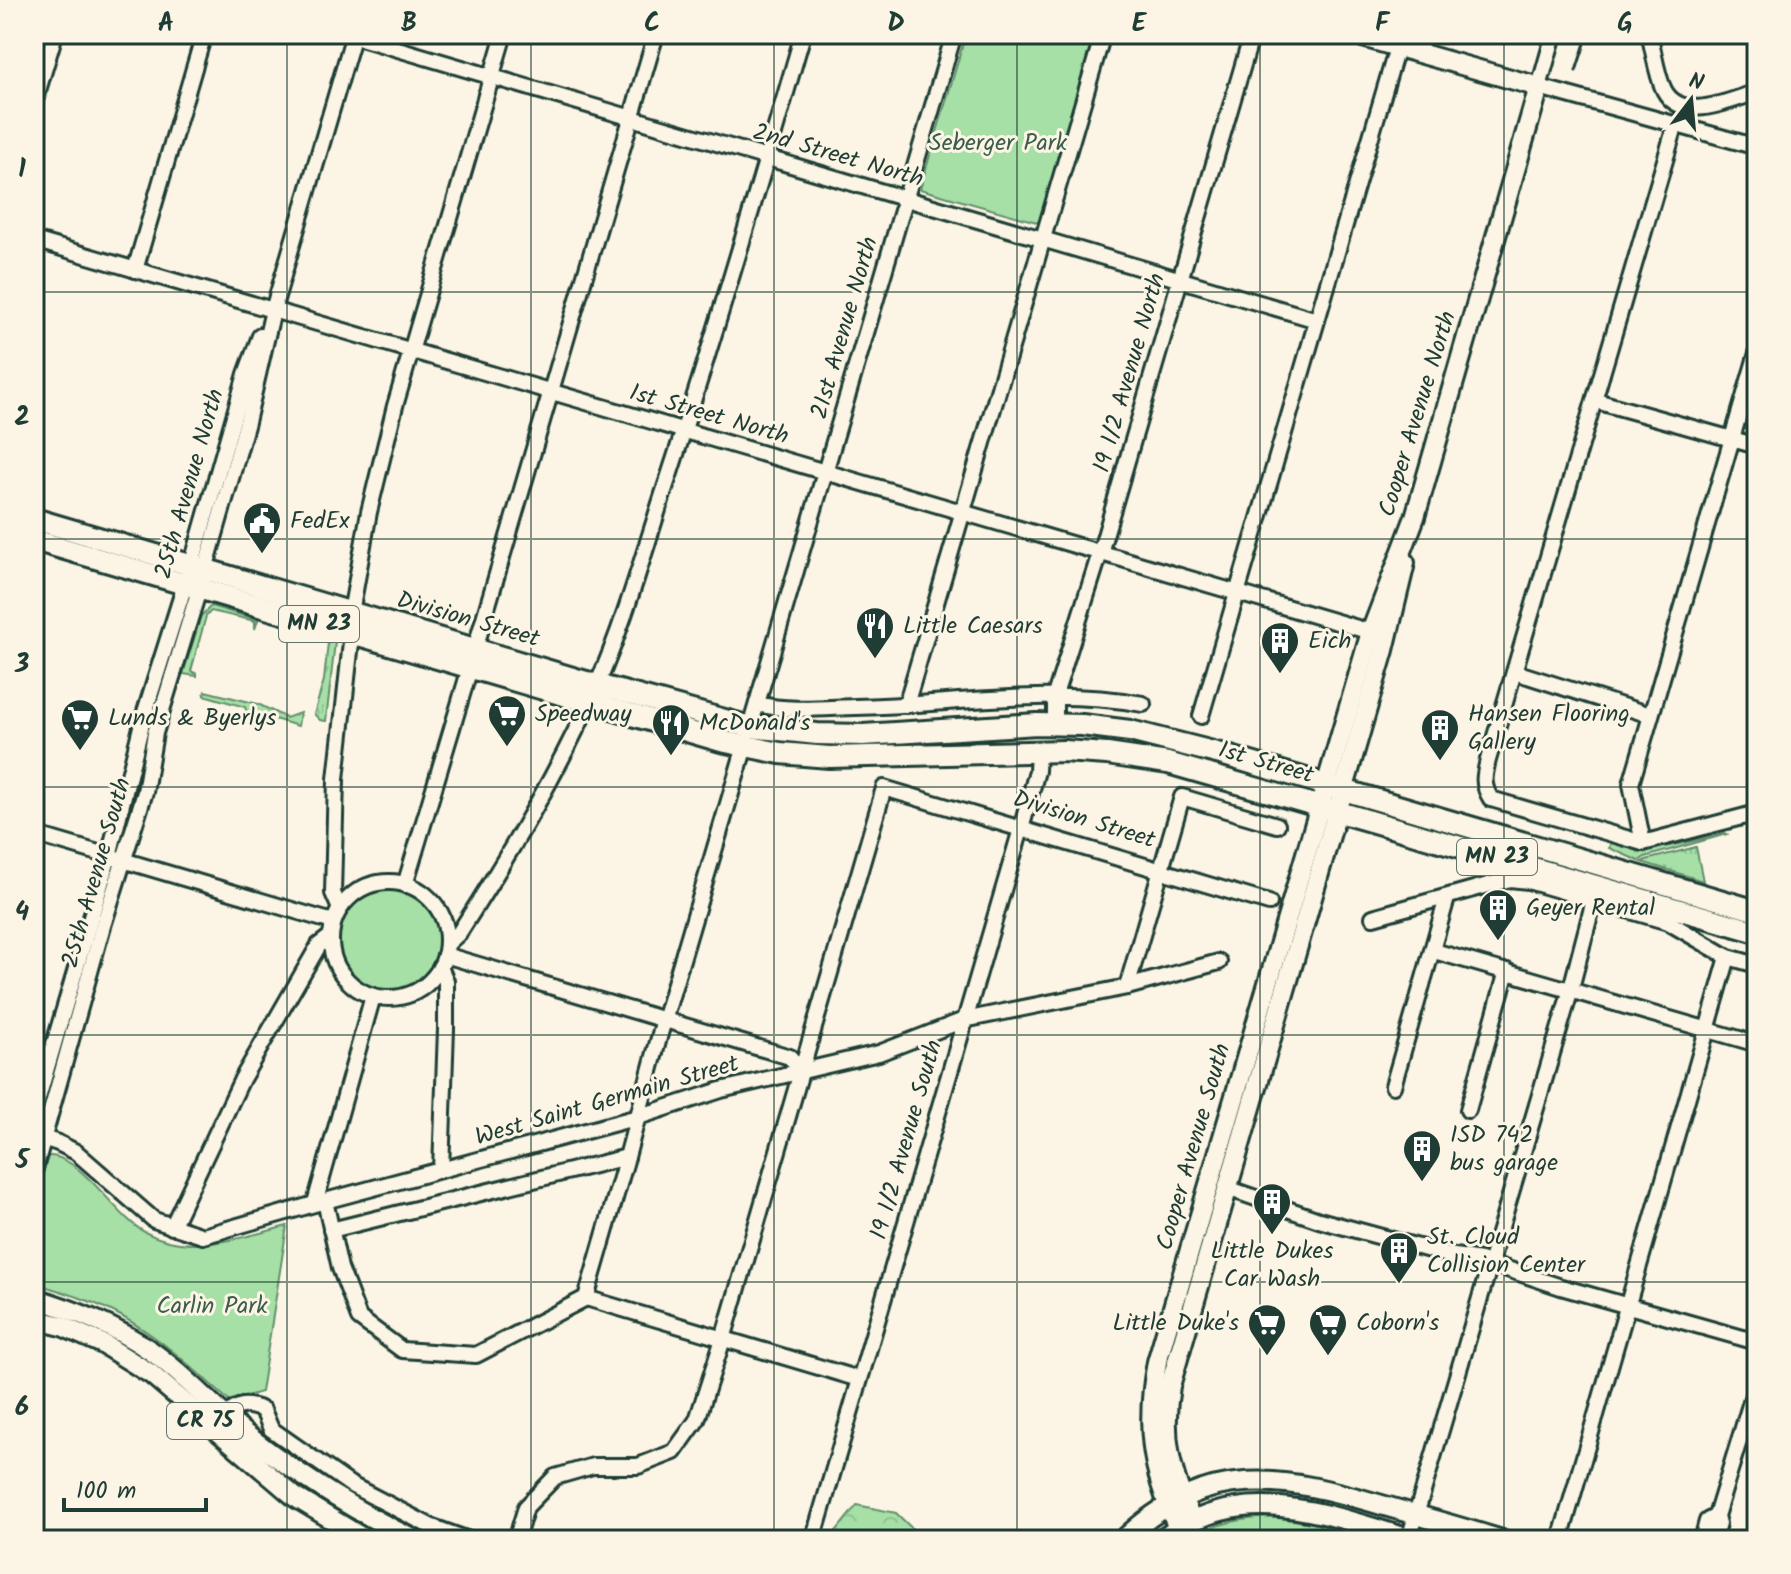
<svg xmlns="http://www.w3.org/2000/svg" width="1791" height="1574" font-family="Kalam,sans-serif">
<defs>
<pattern id="grass-tufts" width="24" height="20" patternUnits="userSpaceOnUse" patternTransform="scale(2)"><rect width="24" height="20" fill="#a6e0a6"/><path d="M3 7l-1-3M5 7V3M7 7l1-3M15 17l-1-3M17 17v-4M19 17l1-3" fill="none" stroke="#8ec190"/></pattern>
<pattern id="forest-crowns" width="20" height="18" patternUnits="userSpaceOnUse" patternTransform="scale(2)"><rect width="20" height="18" fill="#a6e0a6"/><path d="M2 6a3 3 0 1 1 6 0M12 15a3 3 0 1 1 6 0" fill="none" stroke="#8ec190"/></pattern>
</defs>
<rect width="100%" height="100%" fill="#fcf5e5"/>
<filter id="ink" filterUnits="userSpaceOnUse"><feTurbulence type="fractalNoise" baseFrequency=".0125" numOctaves="2"/><feDisplacementMap in="SourceGraphic" scale="16" xChannelSelector="R" yChannelSelector="G"/><feConvolveMatrix kernelMatrix="1 2 1 2 8 2 1 2 1" color-interpolation-filters="sRGB"/></filter>
<g filter="url(#ink)">
<g fill="url(#grass-tufts)" stroke="#628e6d" stroke-width="2">
<path d="M211,606L258,620L255,629V621L211,611L206,616L191,671L197,674V676L183,674L201,616Z"/>
<path d="M288,628L335,642L326,721L320,720L314,714L324,680L328,642L287,631Z"/>
<path d="M205,691L258,704L286,718L300,713L298,726L254,713L252,719H249L245,707L204,695Z"/>
<path d="M1725,833L1727,834L1645,857L1639,861L1609,848L1611,842C1656,854 1681,844 1725,833Z"/>
<path d="M1696,847L1703,881L1642,862L1646,860Z"/>
</g>
<path fill="url(#forest-crowns)" stroke="#628e6d" stroke-width="2" d="M857,1505L896,1513L924,1540H829Z"/>
<g fill="#a6e0a6" stroke="#628e6d" stroke-width="2">
<path d="M966,34H1094L1040,223L920,189Z"/>
<circle cx="389" cy="939" r="51"/>
<path d="M49,1156C80,1155 118,1218 143,1231C190,1257 239,1238 287,1226L261,1392L229,1401C195,1370 161,1338 121,1316C94,1301 64,1292 34,1283V1200L45,1160Z"/>
<path d="M1275,1517L1318,1524L1368,1540H1183C1214,1524 1241,1518 1275,1517Z"/>
</g>
<g fill="none" stroke-linecap="round" stroke-linejoin="round">
<defs>
<g id="minor">
<path d="M347,34L1317,320"/>
<path d="M1554,34L1539,87L1757,147"/>
<path d="M1649,34C1654,51 1656,74 1664,90C1682,124 1730,100 1757,92"/>
<path d="M34,104L55,34"/>
<path d="M1676,123L1488,760C1484,776 1482,785 1491,799L1643,843L1757,813"/>
<path d="M34,240L1371,632"/>
<path d="M135,270L204,34"/>
<path d="M1596,401L1757,446"/>
<path d="M351,613L369,512L395,406L504,34"/>
<path d="M475,649L656,34"/>
<path d="M1515,672L1650,715"/>
<path d="M757,704C789,712 823,708 855,707C952,705 1048,687 1143,704"/>
<path d="M906,705L1103,34"/>
<path d="M1201,716L1401,34"/>
<path d="M1055,724V695L1100,553L1252,34"/>
<path d="M750,727L954,34"/>
<path d="M34,834L333,922"/>
<path d="M1643,843L1631,784L1757,353"/>
<circle cx="389" cy="940" r="58"/>
<path d="M405,885L470,668"/>
<path d="M340,909L333,893L336,779L352,633"/>
<path d="M1373,917L1510,879L1528,881L1668,922L1728,957L1757,965"/>
<path d="M447,944L459,933C510,854 559,771 597,685C626,619 645,548 668,479C716,332 760,183 803,34"/>
<path d="M1434,951L1757,1044"/>
<path d="M445,955L790,1057L800,1070"/>
<path d="M440,967L446,981V1029L441,1170"/>
<path d="M1127,987L1182,797L1277,825"/>
<path d="M1393,1086L1447,898"/>
<path d="M1468,1110L1507,971"/>
<path d="M34,1112L109,856L144,715L194,556L246,374L260,336"/>
<path d="M34,1135L58,1143L76,1152L154,1220L203,1236L325,1201L638,1117L721,1090L879,1053L964,1020L1127,987L1219,962"/>
<path d="M34,1172L102,929L145,792L155,733L205,570L247,422L273,310L354,34"/>
<path d="M1227,1188L1319,1220L1448,1255L1480,1260L1561,1287L1757,1342"/>
<path d="M325,1201L340,1268L359,1318L402,1350L476,1355L586,1298"/>
<path d="M315,1203L373,996"/>
<path d="M172,1227L242,1079L319,945L331,936"/>
<path d="M331,1230L627,1157"/>
<path d="M586,1298L627,1157L660,1034L745,746"/>
<path d="M586,1298L859,1379"/>
<path d="M225,1416C239,1404 246,1403 263,1410L271,1429L351,1485L430,1526L469,1540"/>
<path d="M1409,1539L1569,996L1594,900"/>
<path d="M516,1540L526,1507L555,1477L593,1466H638L674,1452L697,1420L723,1339L884,788L1269,903"/>
<path d="M813,1540L1021,829L1037,771L1038,751"/>
<path d="M1560,1540L1728,957"/>
<path d="M1702,1540L1707,1521L1716,1516"/>
<path d="M1713,1540L1718,1524L1716,1516L1757,1382"/>
</g>
<g id="major">
<path d="M34,1298C76,1311 115,1326 151,1351C186,1375 215,1410 248,1436C300,1476 356,1512 415,1540"/>
<path d="M34,1319L62,1326L103,1344L151,1374L295,1497L366,1540"/>
<path d="M1192,1521C1171,1474 1161,1438 1170,1386L1384,650L1405,563"/>
<path d="M1178,1528C1151,1469 1145,1426 1157,1362L1371,632L1415,517L1539,87L1352,34"/>
<path d="M1123,1540C1207,1460 1284,1476 1385,1506C1424,1517 1463,1528 1502,1540"/>
<path d="M1161,1540C1244,1478 1326,1515 1414,1540"/>
</g>
<g id="highway">
<path d="M34,519L583,681L750,727L817,734L863,735L1037,724L1082,725L1130,731L1217,753L1757,911"/>
<path d="M34,540L721,741L780,753L829,757L1064,751L1107,754L1168,763L1757,932"/>
</g>
</defs>
<use href="#minor" stroke="#1f3d34" stroke-width="20"/>
<use href="#major" stroke="#1f3d34" stroke-width="24"/>
<use href="#highway" stroke="#1f3d34" stroke-width="26"/>
<use href="#minor" stroke="#fcf5e5" stroke-width="14"/>
<use href="#major" stroke="#fcf5e5" stroke-width="18"/>
<use href="#highway" stroke="#fcf5e5" stroke-width="20"/>
<path stroke="#1f3d34" stroke-width="3" d="M1576,71L1588,34"/>
</g>
</g>
<path fill="none" stroke="#1f3d34" stroke-width="2" stroke-opacity="0.55" d="M287,34V1540M531,34V1540M774,34V1540M1017,34V1540M1260,34V1540M1504,34V1540M34,292H1757M34,539H1757M34,787H1757M34,1035H1757M34,1282H1757"/>
<defs>
<symbol id="civic-pin" viewBox="-11 -11 22 30"><path d="M0 17L-7.5 6A9.5 9.5 0 1 1 7.5 6Z" fill="#1f3d34" stroke="#fcf5e5"/><path d="M-.6-6.5H3V-4.5H.6V-3L4-1V1h2V6H-6V1h2V-1L-.6-3ZM-1.2 2.5V6h2.4V2.5Z" fill="#fff"/></symbol>
<symbol id="restaurant-pin" viewBox="-11 -11 22 30"><path d="M0 17L-7.5 6A9.5 9.5 0 1 1 7.5 6Z" fill="#1f3d34" stroke="#fcf5e5"/><path d="M-5-6h1v4h1v-4h1v4h1v-4h1v5L-1.5 .5V6h-2V.5L-5-1ZM5-6V6H3V1.5H1.5Q1.5-4 5-6Z" fill="#fff"/></symbol>
<symbol id="building-pin" viewBox="-11 -11 22 30"><path d="M0 17L-7.5 6A9.5 9.5 0 1 1 7.5 6Z" fill="#1f3d34" stroke="#fcf5e5"/><path d="M-4-6H4V6H1V3H-1V6H-4ZM-2.5-4.3h1.7v1.8h-1.7ZM.8-4.3h1.7v1.8H.8ZM-2.5-1h1.7V.8h-1.7ZM.8-1h1.7V.8H.8Z" fill="#fff"/></symbol>
<symbol id="supermarket-pin" viewBox="-11 -11 22 30"><path d="M0 17L-7.5 6A9.5 9.5 0 1 1 7.5 6Z" fill="#1f3d34" stroke="#fcf5e5"/><path d="M-6-5.5h2.5l.6 2H6L4.5 2H-2.5L-4.4-4H-6ZM-1.5 3.2a1.3 1.3 0 1 0 .1 0ZM3 3.2a1.3 1.3 0 1 0 .1 0Z" fill="#fff"/></symbol>
</defs>
<g fill-rule="evenodd">
<use href="#civic-pin" x="240" y="499" width="44" height="60"/>
<use href="#restaurant-pin" x="853" y="604" width="44" height="60"/>
<use href="#building-pin" x="1258" y="619" width="44" height="60"/>
<use href="#supermarket-pin" x="485" y="692" width="44" height="60"/>
<use href="#supermarket-pin" x="58" y="696" width="44" height="60"/>
<use href="#restaurant-pin" x="649" y="701" width="44" height="60"/>
<use href="#building-pin" x="1418" y="706" width="44" height="60"/>
<use href="#building-pin" x="1476" y="886" width="44" height="60"/>
<use href="#building-pin" x="1400" y="1127" width="44" height="60"/>
<use href="#building-pin" x="1250" y="1180" width="44" height="60"/>
<use href="#building-pin" x="1377" y="1229" width="44" height="60"/>
<use href="#supermarket-pin" x="1245" y="1301" width="44" height="60"/>
<use href="#supermarket-pin" x="1306" y="1301" width="44" height="60"/>
</g>
<g text-anchor="middle" dominant-baseline="central" stroke-width="6" stroke-linejoin="round" paint-order="stroke">
<g fill="#fcf5e5" stroke="#617469" stroke-width="2">
<rect x="279" y="606" width="80" height="36" rx="6"/>
<rect x="1457" y="839" width="80" height="36" rx="6"/>
<rect x="167" y="1403" width="76" height="36" rx="6"/>
</g>
<g font-size="22" font-weight="bold" fill="#1f3d34">
<text x="319" y="624">MN 23</text>
<text x="1497" y="857">MN 23</text>
<text x="205" y="1421">CR 75</text>
</g>
<g font-size="24" fill="#3a5e4b" stroke="#fcf5e5">
<text x="998" y="143">Seberger Park</text>
<text x="212" y="1306">Carlin Park</text>
</g>
<g font-size="24" fill="#1f3d34" stroke="#fcf5e5">
<text transform="translate(838 156) rotate(16)">2nd Street North</text>
<text transform="translate(845 328) rotate(-74)">21st Avenue North</text>
<text transform="translate(1130 373) rotate(-74)">19 1/2 Avenue North</text>
<text transform="translate(1418 414) rotate(-73)">Cooper Avenue North</text>
<text transform="translate(709 415) rotate(16)">1st Street North</text>
<text transform="translate(190 484) rotate(-74)">25th Avenue North</text>
<text transform="translate(468 620) rotate(16)">Division Street</text>
<text transform="translate(1266 763) rotate(16)">1st Street</text>
<text transform="translate(1084 820) rotate(17)">Division Street</text>
<text transform="translate(97 873) rotate(-74)">25th Avenue South</text>
<text transform="translate(607 1101) rotate(-16)">West Saint Germain Street</text>
<text transform="translate(907 1140) rotate(-74)">19 1/2 Avenue South</text>
<text transform="translate(1194 1147) rotate(-74)">Cooper Avenue South</text>
</g>
<g font-size="24" fill="#1f3d34" stroke="#fcf5e5" text-anchor="start">
<text x="290" y="521">FedEx</text>
<text x="903" y="626">Little Caesars</text>
<text x="1308" y="641">Eich</text>
<text x="535" y="714">Speedway</text>
<text x="1468" y="714">Hansen Flooring<tspan x="1468" dy="28">Gallery</tspan></text>
<text x="108" y="718">Lunds &amp; Byerlys</text>
<text x="699" y="723">McDonald's</text>
<text x="1526" y="908">Geyer Rental</text>
<text x="1450" y="1135">ISD 742<tspan x="1450" dy="28">bus garage</tspan></text>
<text x="1427" y="1237">St. Cloud<tspan x="1427" dy="28">Collision Center</tspan></text>
<text x="1272" y="1251" text-anchor="middle">Little Dukes<tspan x="1272" dy="28">Car Wash</tspan></text>
<text x="1239" y="1323" text-anchor="end">Little Duke's</text>
<text x="1356" y="1323">Coborn's</text>
</g>
</g>
<rect width="1791" height="1574" fill="none" stroke="#fcf5e5" stroke-width="88"/>
<g transform="translate(1691 100) rotate(16)" stroke="#fcf5e5" stroke-width="6" paint-order="stroke">
<path d="M0-6L14 30L0 20L-14 30Z" fill="#1f3d34"/>
<text y="-12" font-size="22" font-weight="bold" text-anchor="middle" fill="#1f3d34">N</text>
</g>
<path d="M64 1498v12h142v-12" fill="none" stroke="#1f3d34" stroke-width="4"/>
<text x="76" y="1498" font-size="24" fill="#1f3d34" stroke="#fcf5e5" stroke-width="6" paint-order="stroke">100 m</text>
<rect x="44" y="44" width="1703" height="1486" fill="none" stroke="#1f3d34" stroke-width="3"/>
<g font-size="26" text-anchor="middle" font-weight="bold" fill="#1f3d34">
<text x="166" y="31">A</text>
<text x="409" y="31">B</text>
<text x="652" y="31">C</text>
<text x="896" y="31">D</text>
<text x="1139" y="31">E</text>
<text x="1382" y="31">F</text>
<text x="1625" y="31">G</text>
<text x="22" y="177">1</text>
<text x="22" y="425">2</text>
<text x="22" y="672">3</text>
<text x="22" y="920">4</text>
<text x="22" y="1168">5</text>
<text x="22" y="1415">6</text>
</g>
</svg>
